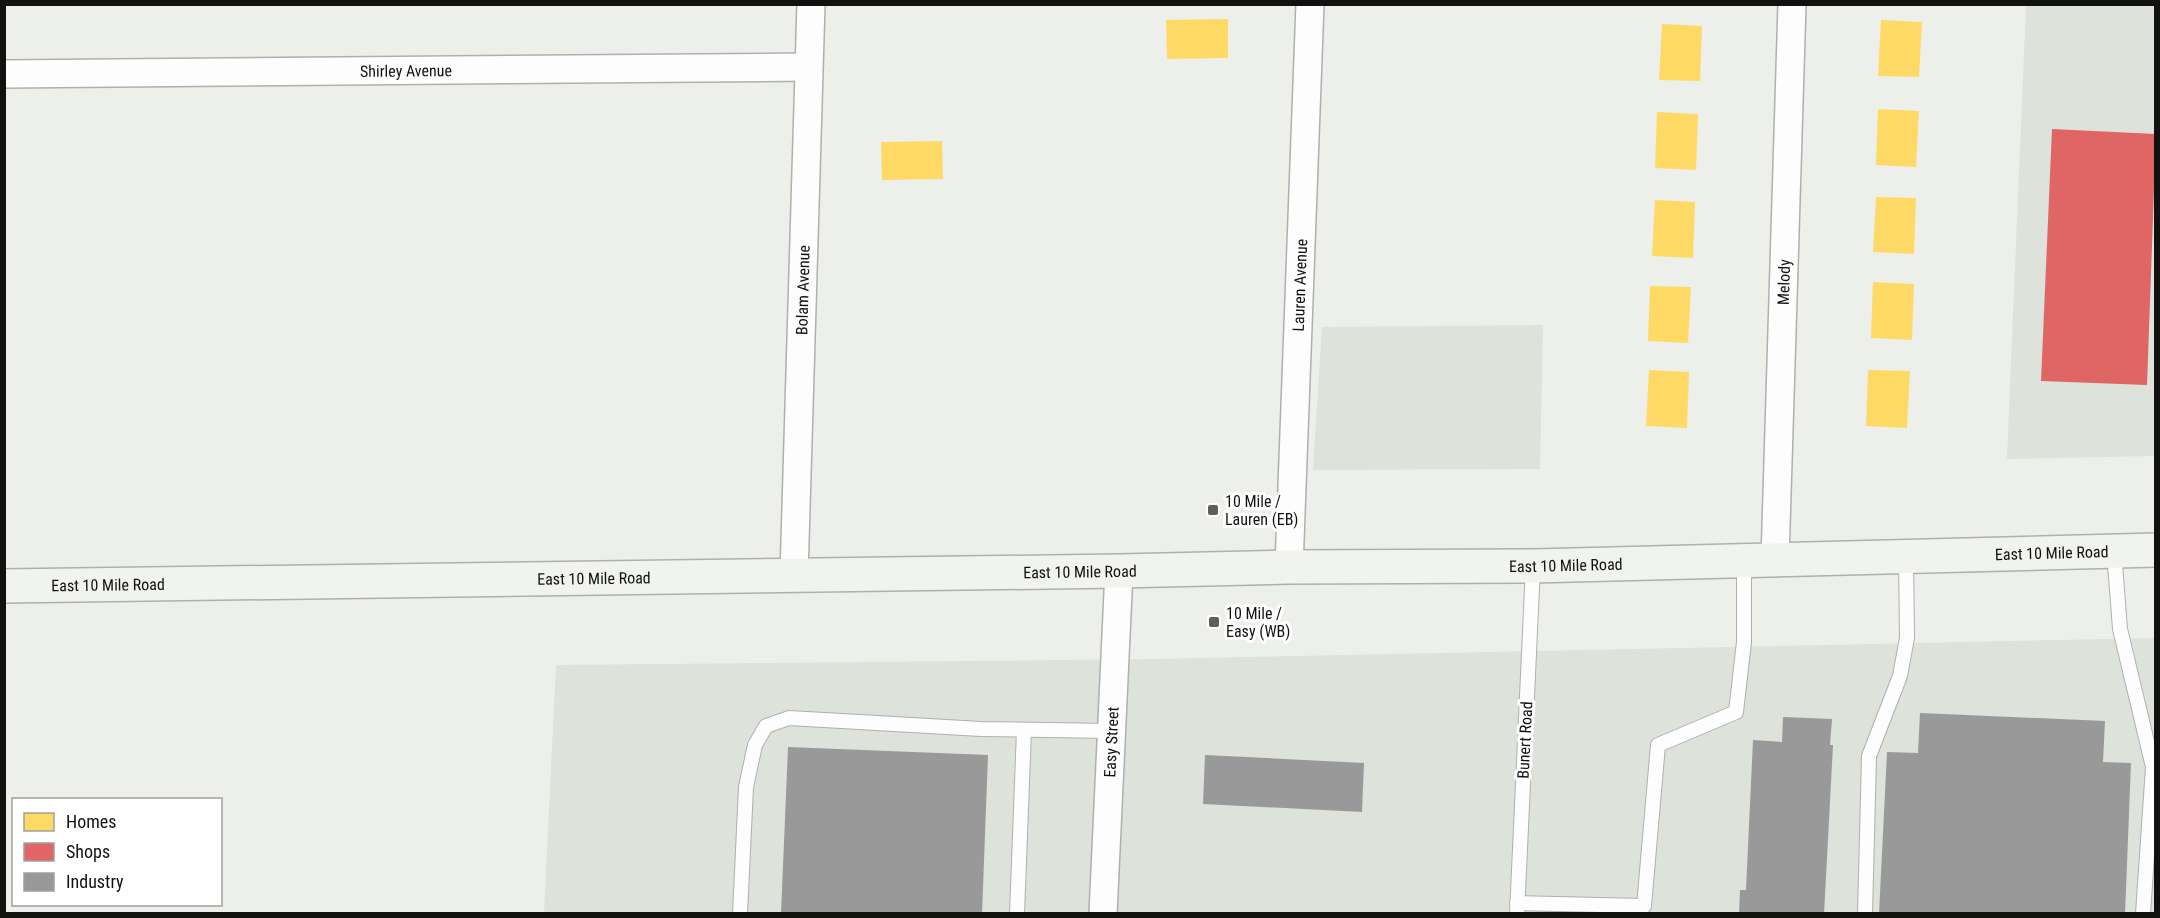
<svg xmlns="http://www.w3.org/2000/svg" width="2160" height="918" font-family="'Roboto Condensed',sans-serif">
<rect width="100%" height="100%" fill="#edefeb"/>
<g fill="#dde2db">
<path d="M2026,5H2155V456L2007,459Z"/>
<path d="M1543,325L1540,469L1313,470L1322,327Z"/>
<path d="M2155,638V913L544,914L556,665L1157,659Z"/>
</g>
<g fill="#ffd966">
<path d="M1228,19V58L1167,59L1166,20Z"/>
<path d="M1881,20L1922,22L1919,77L1878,76Z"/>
<path d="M1662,24L1702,26L1700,81L1659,80Z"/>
<path d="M1878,109L1919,111L1916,167L1876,165Z"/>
<path d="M1657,112L1698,114L1696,170L1655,168Z"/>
<path d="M942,141L943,179L882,180L881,142Z"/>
<path d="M1876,197L1916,198L1914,254L1873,252Z"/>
<path d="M1655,200L1695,202L1693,258L1652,256Z"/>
<path d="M1873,282L1914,284L1912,340L1871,338Z"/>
<path d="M1650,286L1691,287L1688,343L1648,341Z"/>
<path d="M1649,370L1689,372L1687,428L1646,426Z"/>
<path d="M1868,370L1910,371L1907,428L1866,426Z"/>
</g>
<path fill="#e06666" d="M2052,129L2156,134L2147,385L2041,381Z"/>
<g fill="#999">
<path d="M1920,713L2105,721L2103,762L2131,763L2125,914H1879L1887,752L1918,753Z"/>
<path d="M1783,717L1832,719L1830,745H1833L1824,914H1739L1740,890H1746L1753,740L1782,742Z"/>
<path d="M788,747L988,755L982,914H781Z"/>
<path d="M1205,755L1364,763L1362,812L1203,804Z"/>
</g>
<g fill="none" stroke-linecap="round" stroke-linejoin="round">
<defs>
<g id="service">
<path d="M2114,551L2120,629L2153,767L2143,914"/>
<path d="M1517,903L1644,906L1658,745L1736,712L1744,642V561"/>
<path d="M740,914L746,787L755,745L766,726L789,718L981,729L1112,731"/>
<path d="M1017,914L1024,730"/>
<path d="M1517,914L1533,566"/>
<path d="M1865,914L1869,756L1900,676L1907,638L1906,556"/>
</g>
<g id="minor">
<path id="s1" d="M4,74L808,67"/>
<path id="s2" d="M1775,560L1792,4"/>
<path id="s3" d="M1289,567L1310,4"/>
<path id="s4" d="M794,575L811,4"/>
<path id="s5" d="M1103,914L1119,571"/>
</g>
<g id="secondary">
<path id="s6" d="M4,586L1119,571L1289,567L1533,566L2156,550"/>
</g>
</defs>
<use href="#service" stroke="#afb0ae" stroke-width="16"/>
<use href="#minor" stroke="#afb0ae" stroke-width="30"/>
<use href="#secondary" stroke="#afb0ae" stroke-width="36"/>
<use href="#service" stroke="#fcfdfc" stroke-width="14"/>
<use href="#minor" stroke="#fcfdfc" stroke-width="27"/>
<use href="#secondary" stroke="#f1f3ef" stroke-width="33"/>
</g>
<g fill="#5e5f5d" stroke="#fff" stroke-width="2">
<rect x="1207" y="504" width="12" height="12" rx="3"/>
<rect x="1208" y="616" width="12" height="12" rx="3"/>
</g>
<g text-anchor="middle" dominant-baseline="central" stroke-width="6" stroke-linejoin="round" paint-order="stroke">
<g font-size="16" fill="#111210" stroke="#fff">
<text stroke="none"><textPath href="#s1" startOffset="402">Shirley Avenue</textPath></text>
<text stroke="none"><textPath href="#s2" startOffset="278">Melody</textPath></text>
<text stroke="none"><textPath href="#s3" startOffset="282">Lauren Avenue</textPath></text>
<text stroke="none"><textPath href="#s4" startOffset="285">Bolam Avenue</textPath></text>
<text stroke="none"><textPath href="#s6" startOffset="2048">East 10 Mile Road</textPath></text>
<text stroke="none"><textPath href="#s6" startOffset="1562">East 10 Mile Road</textPath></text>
<text stroke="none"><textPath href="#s6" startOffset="1076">East 10 Mile Road</textPath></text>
<text stroke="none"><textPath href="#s6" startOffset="590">East 10 Mile Road</textPath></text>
<text stroke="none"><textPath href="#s6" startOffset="104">East 10 Mile Road</textPath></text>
<text transform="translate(1525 740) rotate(-87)">Bunert Road</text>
<text stroke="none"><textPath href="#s5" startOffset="172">Easy Street</textPath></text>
</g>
<g font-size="16" fill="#111210" stroke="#fff" text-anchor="start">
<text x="1225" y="501">10 Mile /<tspan x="1225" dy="18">Lauren (EB)</tspan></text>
<text x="1226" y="613">10 Mile /<tspan x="1226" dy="18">Easy (WB)</tspan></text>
</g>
</g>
<rect width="2160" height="918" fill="none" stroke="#111210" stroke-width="12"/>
<rect x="12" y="798" width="210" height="108" fill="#ffffff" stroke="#a0a09f" stroke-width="1.5"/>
<rect x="24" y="813" width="30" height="18" fill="#ffd966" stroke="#a0a09f" stroke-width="1.5"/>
<text x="66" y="828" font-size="18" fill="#111210">Homes</text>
<rect x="24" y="843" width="30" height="18" fill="#e06666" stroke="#a0a09f" stroke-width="1.5"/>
<text x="66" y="858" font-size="18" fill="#111210">Shops</text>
<rect x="24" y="873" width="30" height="18" fill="#999999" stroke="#a0a09f" stroke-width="1.5"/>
<text x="66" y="888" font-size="18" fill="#111210">Industry</text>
</svg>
